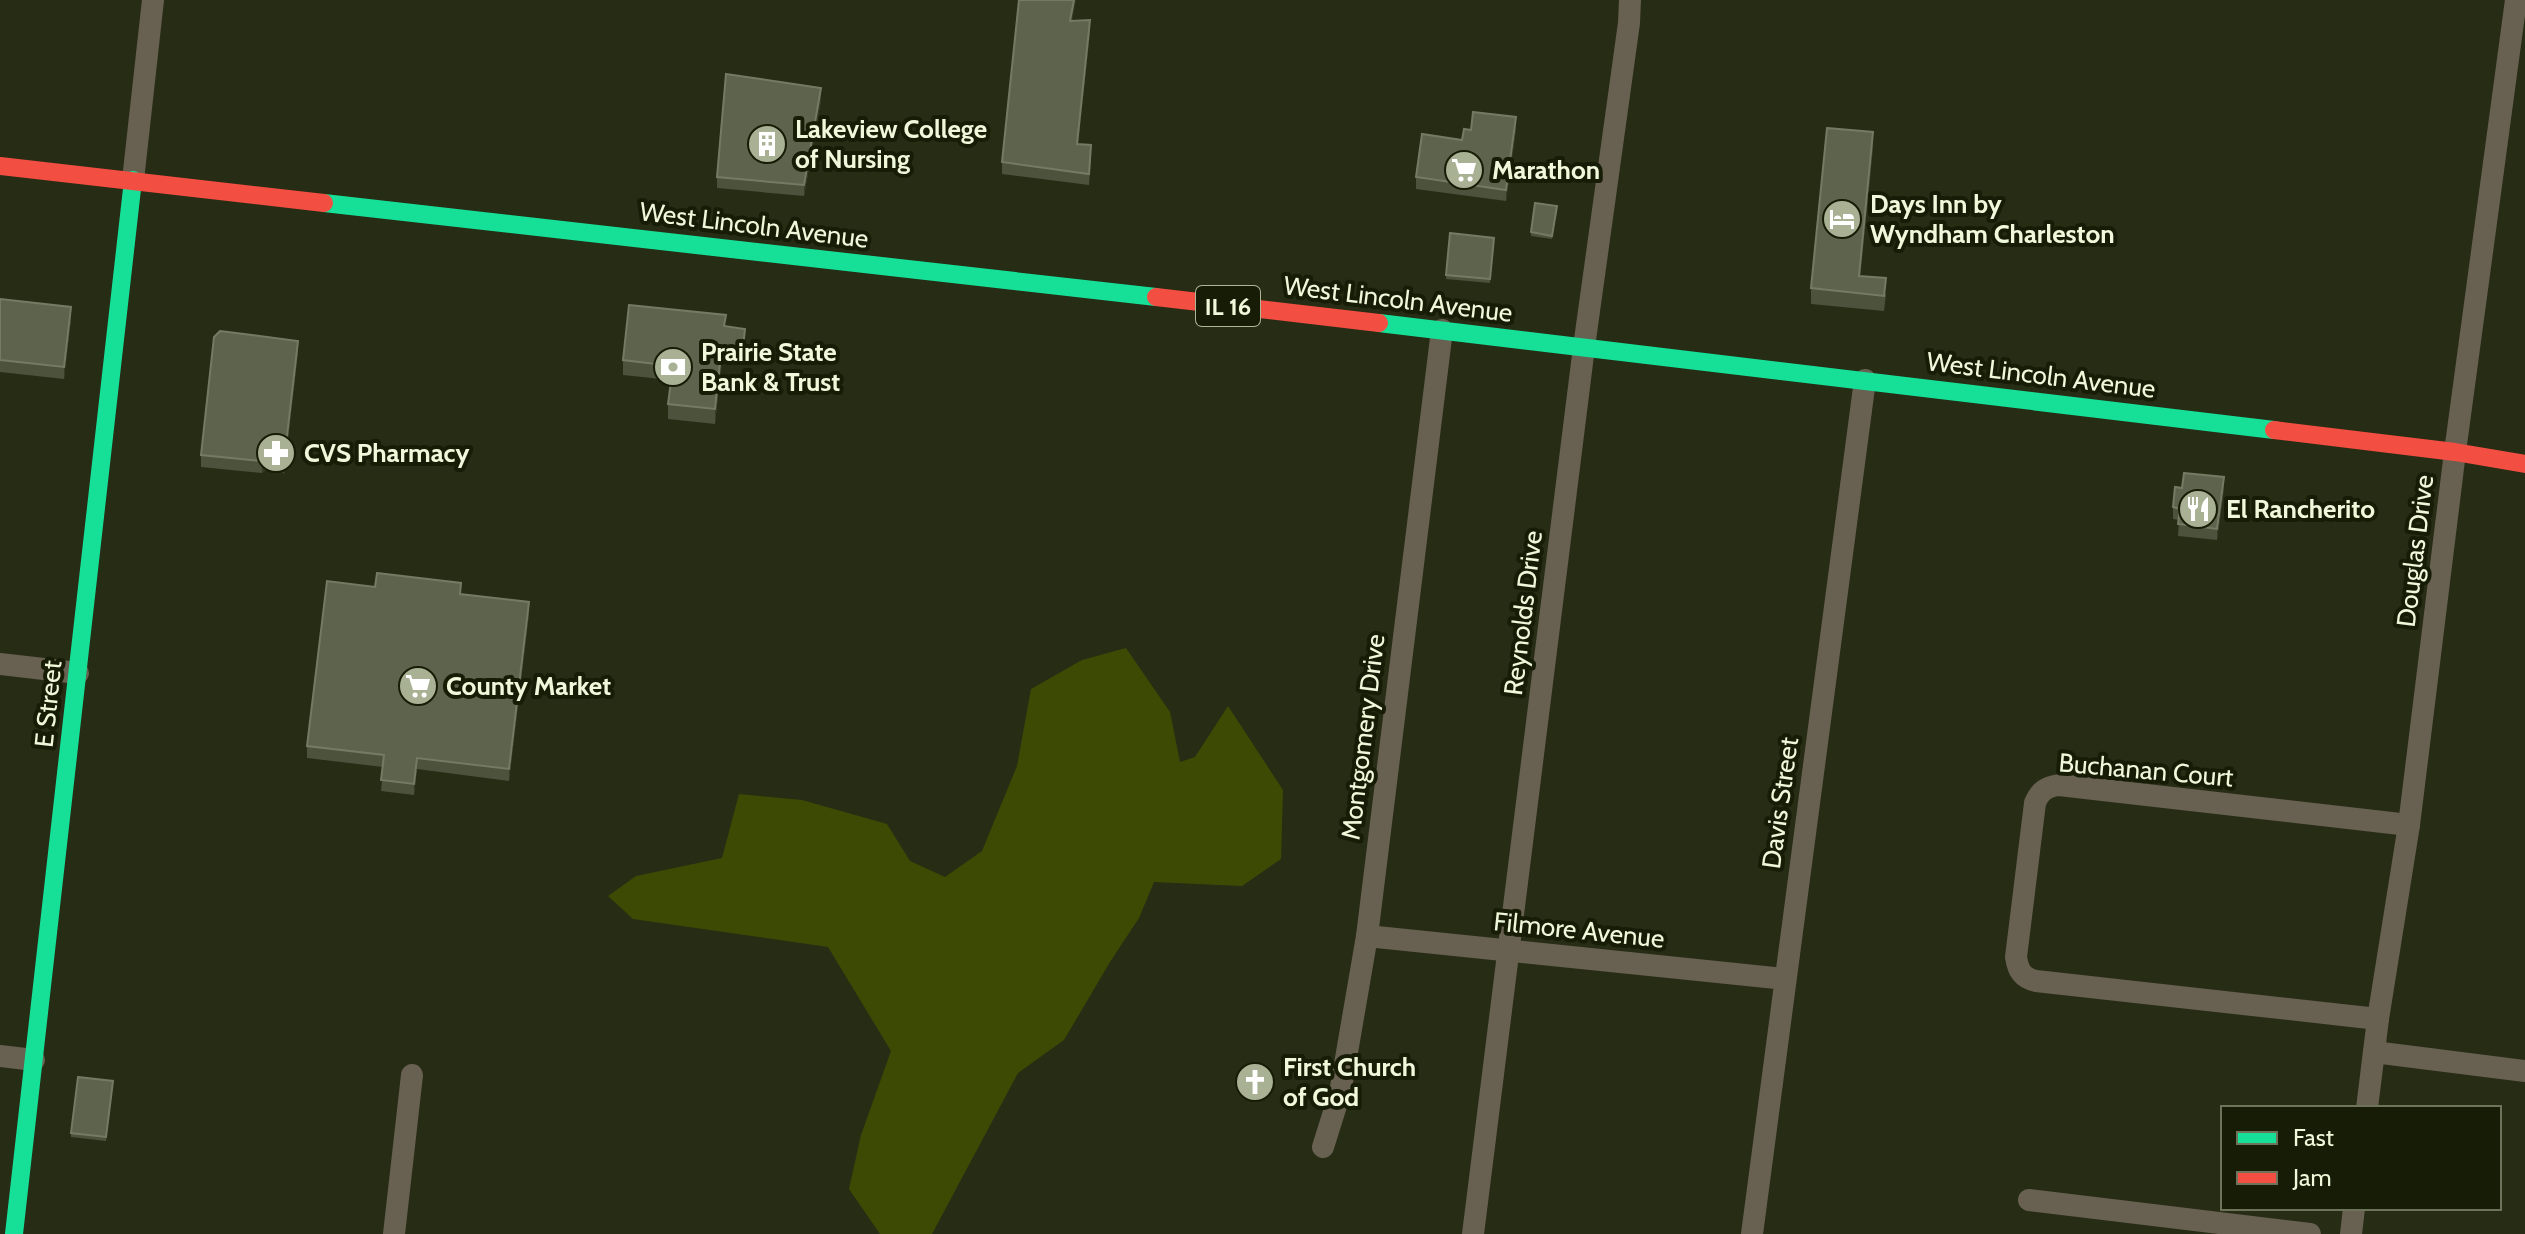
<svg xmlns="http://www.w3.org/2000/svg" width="2525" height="1234" font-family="Cabin,sans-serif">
<rect width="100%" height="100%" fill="#272c15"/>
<path fill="#3d4a03" d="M1126,648L1170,712L1180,762L1195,757L1228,706L1283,790L1281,859L1242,886L1154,882L1139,918L1110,962L1064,1040L1018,1073L932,1234H880L849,1189L861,1135L891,1051L828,947L633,919L608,896L636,876L722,858L739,794L802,800L887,824L910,861L945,877L982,851L1017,766L1031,689L1082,660Z"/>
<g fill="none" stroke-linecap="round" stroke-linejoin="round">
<g stroke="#686051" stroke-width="22">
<path d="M133,180L153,0"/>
<path d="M0,664L78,673"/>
<path d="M1367,936L1785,979"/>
<path d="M2378,1019L2036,981C2022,978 2018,970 2016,957L2035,803C2040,791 2046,787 2059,785L2409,825"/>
<path d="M2374,1052L2525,1071"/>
<path d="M0,1056L34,1060"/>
<path d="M2367,1108L2378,1019L2409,825L2455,452L2516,0"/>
<path d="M1323,1147L1340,1093L1367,936L1442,330"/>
<path d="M2029,1200L2310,1234"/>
<path d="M394,1234L412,1075"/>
<path d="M1473,1234L1584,347L1629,23L1630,0"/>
<path d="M1752,1234L1865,380"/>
<path d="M2351,1234L2354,1208"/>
</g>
<g stroke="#16e098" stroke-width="18">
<path d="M324,203L1156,297"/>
<path d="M1379,323L2274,430"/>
<path d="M14,1234L133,180"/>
</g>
<g stroke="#f24e42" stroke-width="18">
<path d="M0,166L324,203"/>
<path d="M1156,297L1379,323"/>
<path d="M2274,430L2455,452L2525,464"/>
</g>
</g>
<g fill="#4c523c">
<path d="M1072,21L1090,32L1078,144L1091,157L1089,185L1002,174V162Z"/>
<path d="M821,100L804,196L717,188V177Z"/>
<path d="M1516,129L1506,201L1416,189V177L1462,140L1471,130Z"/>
<path d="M1873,148L1860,276L1886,294L1884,311L1811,304V288Z"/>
<path d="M1557,210L1552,239L1531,236V232Z"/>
<path d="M1450,233L1494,238L1490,283L1446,279Z"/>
<path d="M0,299L71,319L64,379L0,372Z"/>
<path d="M726,327L745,343L743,362L722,359L715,424L668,419V404L671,380L623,375V360Z"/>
<path d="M298,352L284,474L275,463L262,473L201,467V455Z"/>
<path d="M2182,488L2224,489L2217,540L2178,536L2179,520L2173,519V507Z"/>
<path d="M375,587L461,594L529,614L509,781L417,769L414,795L381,791L383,767L307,758V746Z"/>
<path d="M113,1085L106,1141L71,1137V1133Z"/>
</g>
<g fill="#363b25">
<path d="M1074,0H1076L1070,33V21Z"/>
<path d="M1090,20V32L1077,155V144Z"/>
<path d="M821,88V100L804,196V185Z"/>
<path d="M1516,117V129L1506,201V190Z"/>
<path d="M1873,132V148L1859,291V276Z"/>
<path d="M71,307V319L64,379V367Z"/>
<path d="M298,341V352L284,474V462Z"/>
<path d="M722,345V359L715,424V409Z"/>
<path d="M275,451V463L262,473V461Z"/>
<path d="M2224,477V489L2217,540V529Z"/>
<path d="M529,602V614L509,781V769Z"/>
<path d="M417,758V769L414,795V784Z"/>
</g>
<g fill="#5e634d" stroke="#747b63" stroke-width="2">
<path d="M1019,0H1074L1070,21L1090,20L1077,144L1091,145L1089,174L1002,162Z"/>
<path d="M726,74L821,88L804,185L717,177Z"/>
<path d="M1473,112L1516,117L1506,190L1416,177L1422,134L1462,140L1464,129L1471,130Z"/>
<path d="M1827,128L1873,132L1859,276L1886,278L1884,296L1811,288Z"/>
<path d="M1535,203L1557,206L1552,236L1531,232Z"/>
<path d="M1450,233L1494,238L1490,279L1446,275Z"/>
<path d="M0,299L71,307L64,367L0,360Z"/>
<path d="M629,305L726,315L724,326L745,329L743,347L722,345L715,409L668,404L673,366L623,360Z"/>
<path d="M220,331L298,341L284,462L275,451L262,461L201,455L214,337Z"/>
<path d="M2184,473L2224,477L2217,529L2178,524L2180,509L2173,507L2175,487L2182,488Z"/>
<path d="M377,573L461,583L460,594L529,602L509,769L417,758L414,784L381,780L384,755L307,746L327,581L375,587Z"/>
<path d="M78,1077L113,1081L106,1137L71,1133Z"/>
</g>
<defs>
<symbol id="building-disc" viewBox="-11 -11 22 22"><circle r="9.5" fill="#a9b195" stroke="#161c05"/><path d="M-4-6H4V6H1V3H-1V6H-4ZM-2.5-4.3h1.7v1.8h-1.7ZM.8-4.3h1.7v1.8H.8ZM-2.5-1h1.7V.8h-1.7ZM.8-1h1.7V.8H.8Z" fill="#fff"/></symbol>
<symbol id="supermarket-disc" viewBox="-11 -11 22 22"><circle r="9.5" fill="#a9b195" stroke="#161c05"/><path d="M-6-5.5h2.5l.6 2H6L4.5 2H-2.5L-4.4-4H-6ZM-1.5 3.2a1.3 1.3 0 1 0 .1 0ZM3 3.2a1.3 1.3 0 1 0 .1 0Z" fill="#fff"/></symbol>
<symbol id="hotel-disc" viewBox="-11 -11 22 22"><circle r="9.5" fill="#a9b195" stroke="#161c05"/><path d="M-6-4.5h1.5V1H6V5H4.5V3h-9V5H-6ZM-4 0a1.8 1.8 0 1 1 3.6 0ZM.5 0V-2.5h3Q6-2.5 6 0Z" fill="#fff"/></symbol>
<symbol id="bank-disc" viewBox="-11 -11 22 22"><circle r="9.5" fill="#a9b195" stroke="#161c05"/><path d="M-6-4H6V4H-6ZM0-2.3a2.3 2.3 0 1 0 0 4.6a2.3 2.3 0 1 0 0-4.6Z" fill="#fff"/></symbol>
<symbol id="pharmacy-disc" viewBox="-11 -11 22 22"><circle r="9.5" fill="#a9b195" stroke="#161c05"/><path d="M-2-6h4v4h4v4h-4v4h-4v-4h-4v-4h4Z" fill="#fff"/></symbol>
<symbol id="restaurant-disc" viewBox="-11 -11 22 22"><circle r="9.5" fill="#a9b195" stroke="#161c05"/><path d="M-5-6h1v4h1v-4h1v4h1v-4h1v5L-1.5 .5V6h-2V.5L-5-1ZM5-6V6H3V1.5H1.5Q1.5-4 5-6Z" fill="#fff"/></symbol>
<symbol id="church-disc" viewBox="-11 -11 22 22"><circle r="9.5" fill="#a9b195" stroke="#161c05"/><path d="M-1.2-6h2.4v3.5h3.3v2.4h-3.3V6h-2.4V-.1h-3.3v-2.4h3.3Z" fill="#fff"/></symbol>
</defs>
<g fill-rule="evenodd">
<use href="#building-disc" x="745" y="122" width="44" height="44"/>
<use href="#supermarket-disc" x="1442" y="148" width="44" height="44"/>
<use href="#hotel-disc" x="1820" y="197" width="44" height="44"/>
<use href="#bank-disc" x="651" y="345" width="44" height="44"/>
<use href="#pharmacy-disc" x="254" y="431" width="44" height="44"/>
<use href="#restaurant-disc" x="2176" y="487" width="44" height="44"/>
<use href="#supermarket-disc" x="396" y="664" width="44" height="44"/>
<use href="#church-disc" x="1233" y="1060" width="44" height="44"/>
</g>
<g text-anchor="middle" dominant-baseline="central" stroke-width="8" stroke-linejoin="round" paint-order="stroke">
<rect fill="#161c05" stroke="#aeb69a" stroke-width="2" x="1196" y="286" width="64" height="40" rx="6"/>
<g font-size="24" font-weight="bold" fill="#eff8da">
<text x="1228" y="306">IL 16</text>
</g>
<g font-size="26" font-weight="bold" fill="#eff8da" stroke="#161c05" text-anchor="start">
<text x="795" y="129">Lakeview College<tspan x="795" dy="30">of Nursing</tspan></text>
<text x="1492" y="170">Marathon</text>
<text x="1870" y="204">Days Inn by<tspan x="1870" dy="30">Wyndham Charleston</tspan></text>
<text x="701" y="352">Prairie State<tspan x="701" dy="30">Bank &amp; Trust</tspan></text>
<text x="304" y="453">CVS Pharmacy</text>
<text x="2226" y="509">El Rancherito</text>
<text x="446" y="686">County Market</text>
<text x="1283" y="1067">First Church<tspan x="1283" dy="30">of God</tspan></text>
</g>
<g font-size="26" fill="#eff8da" stroke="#161c05">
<text transform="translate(754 225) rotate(7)">West Lincoln Avenue</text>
<text transform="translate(1398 299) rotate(7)">West Lincoln Avenue</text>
<text transform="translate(2041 375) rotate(7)">West Lincoln Avenue</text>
<text transform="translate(2415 551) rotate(-83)">Douglas Drive</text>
<text transform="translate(1523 613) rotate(-83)">Reynolds Drive</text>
<text transform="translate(48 704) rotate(-84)">E Street</text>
<text transform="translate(1363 737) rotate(-83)">Montgomery Drive</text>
<text transform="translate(2146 770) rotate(5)">Buchanan Court</text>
<text transform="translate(1780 803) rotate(-82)">Davis Street</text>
<text transform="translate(1579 930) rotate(6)">Filmore Avenue</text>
</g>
</g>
<rect x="2221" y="1106" width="280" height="104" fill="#161c05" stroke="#6d745a" stroke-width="2"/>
<rect x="2237" y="1132" width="40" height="12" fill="#16e098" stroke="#6d745a" stroke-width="2"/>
<text x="2293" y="1146" font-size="24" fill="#eff8da">Fast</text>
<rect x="2237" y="1172" width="40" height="12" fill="#f24e42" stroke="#6d745a" stroke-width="2"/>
<text x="2293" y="1186" font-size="24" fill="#eff8da">Jam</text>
</svg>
